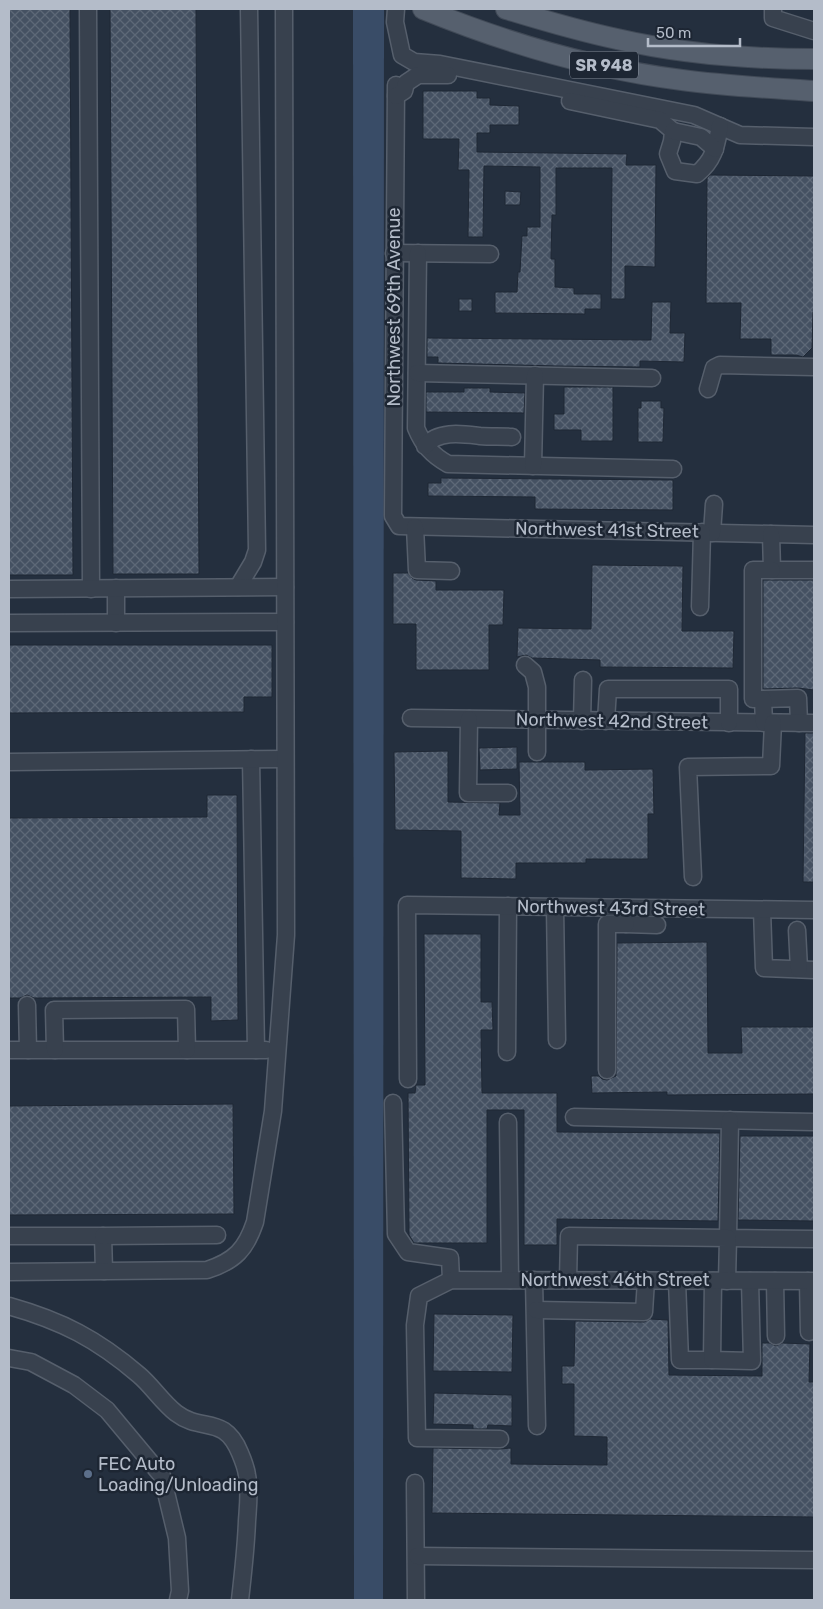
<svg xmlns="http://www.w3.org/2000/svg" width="823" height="1609" font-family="Rubik,sans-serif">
<defs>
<pattern id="building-cross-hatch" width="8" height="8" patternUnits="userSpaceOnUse" patternTransform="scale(1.25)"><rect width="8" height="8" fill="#455162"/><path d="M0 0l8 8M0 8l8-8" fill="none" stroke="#5d6877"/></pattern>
</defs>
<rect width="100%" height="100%" fill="#242f3e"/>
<path fill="#394c67" d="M353,9H384L383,1600H354Z"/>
<g fill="url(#building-cross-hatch)" stroke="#1f2835">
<path d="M9,9H70L73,575H9Z"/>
<path d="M110,9H196L199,574H113Z"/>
<path d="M423,91H477V98H490V105L519,106V125H490V133H477V152L627,154L626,165H656L655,267L625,266V299H611L612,168H556V215H552L551,259H555V287L574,288V294H601V309H585V314L495,313V292H517L518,272H520L522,236H527V227H540V167L484,166L483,237H468L469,170H458L459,139H423Z"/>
<path d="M710,175L814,176V312H813L812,348L803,357L796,355H771V339H740L741,303H706L707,178Z"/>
<path d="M505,191L521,192L520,205H505Z"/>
<rect x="459" y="299" width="13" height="12"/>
<path d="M652,302H671L670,333H685L684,362L640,361V367L557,366L438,363V357H427V338L651,340Z"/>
<path d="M564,387H613V441H581V430H554V414H564Z"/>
<path d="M464,388H490V392L525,393L524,413L426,412V392H464Z"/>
<path d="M641,401H661V408H664L663,442H638V408H641Z"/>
<path d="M441,478L673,480V510L535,509V497L428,496V483H441Z"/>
<path d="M592,565L683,566L682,631H734L733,668L600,667V660L532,658L526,655L517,657L518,628L591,629Z"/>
<path d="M393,573H408L412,578L416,580L436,581V590H504L503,625H489V670H416V624H393Z"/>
<path d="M763,580H814V690L798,688L763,689Z"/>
<path d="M9,645H272V697H244V712L9,713Z"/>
<path d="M805,733H814V882H803Z"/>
<path d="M517,747V769L480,770L479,748Z"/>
<path d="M448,751V802L500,803L499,815H520L519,762H585V770L653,769L654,814H648V859H586V863H516V879L461,878V831L395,830L394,752Z"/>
<path d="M207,795H237L238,1020L211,1021V997L34,998L27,995L20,998H9V818L207,817Z"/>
<path d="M424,934H481V1002H492L493,1030H481L482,1093H557V1132L720,1133L718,1221L557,1219V1245H524V1110H487V1243H414L409,1235L408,1093H415L416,1085H425Z"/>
<path d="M707,942L708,1053H742L741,1027H814V1094L667,1095V1092L592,1093L591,1076H599L602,1079L607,1080L616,1076L617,943Z"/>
<path d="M233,1104L234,1214L9,1215V1106Z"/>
<path d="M740,1136H814V1221L738,1220Z"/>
<path d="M434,1314L513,1315L512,1372L433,1371Z"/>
<path d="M650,1319L668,1320L669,1375L762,1376V1343H770L776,1346L782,1343L810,1344L809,1382H814V1517L432,1513L433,1448L500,1449L511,1448V1464L607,1465V1437L574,1436V1384H562V1366H574L575,1321L644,1322Z"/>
<path d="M434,1393L512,1395V1426L488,1425L487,1429H473V1425L433,1424Z"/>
</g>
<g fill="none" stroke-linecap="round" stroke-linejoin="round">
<defs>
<g id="minor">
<path d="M88,9L91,589"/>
<path d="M396,9L395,22L402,55L414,62L440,64L694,115L740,135L814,137"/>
<path d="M773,9V18L814,31"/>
<path d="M396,85L393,516L399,526L814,535"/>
<path d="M396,96L404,91L406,83L418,75H448"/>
<path d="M570,101L660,120L673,131L672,141L668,154L675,171L697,174C714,160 716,147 720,126"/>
<path d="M673,131L701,137L715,149"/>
<path d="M394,253L490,254"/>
<path d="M418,253L416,428C423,445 432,455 448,464L673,469"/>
<path d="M417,373L652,378"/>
<path d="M708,389L714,368L720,365L814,367"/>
<path d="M425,446C438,430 463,434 480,436C491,437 502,436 512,437"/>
<path d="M533,466L535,375"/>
<path d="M415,527L417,570L451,571"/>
<path d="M712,533L714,504"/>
<path d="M771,534L772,570H814"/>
<path d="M238,587L253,562L257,550L249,9"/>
<path d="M116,588V623"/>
<path d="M9,589L285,587"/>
<path d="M700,607L702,532"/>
<path d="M9,623L285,622"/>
<path d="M525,665L533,672L537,687V752"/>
<path d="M763,699L798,698L799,723"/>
<path d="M411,718L814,723"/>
<path d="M469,719L468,793H508"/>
<path d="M582,721L583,680"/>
<path d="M606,721L608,689H729V723"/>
<path d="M764,723L763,699H753V570H772"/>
<path d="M251,759L256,1050"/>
<path d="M9,762L285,759"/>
<path d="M693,877L688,767L771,766L773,723"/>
<path d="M555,907L557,1040"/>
<path d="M762,910L764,968L814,970"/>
<path d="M625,915L626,924L657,925"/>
<path d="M797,930L799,969"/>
<path d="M27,1005L28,1050"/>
<path d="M9,1050H266"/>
<path d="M55,1050L54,1010L186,1009L187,1050"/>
<path d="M507,1052L508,906"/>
<path d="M607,1070V924H626"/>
<path d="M408,1079L407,905L814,910"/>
<path d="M393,1103L396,1234L408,1252L450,1258L451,1280"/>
<path d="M574,1117L814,1122"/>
<path d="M730,1120L728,1238L814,1239"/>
<path d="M508,1122L510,1280"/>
<path d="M9,1236H103L104,1271"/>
<path d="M103,1236L217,1235"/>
<path d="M9,1272L207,1270C235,1261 246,1249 255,1222L273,1111L286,935L284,9"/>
<path d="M534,1280L537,1426"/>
<path d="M568,1280L569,1236L728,1238L727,1281"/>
<path d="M677,1281L680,1360H712"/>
<path d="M713,1281L712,1360L752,1361L750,1281"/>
<path d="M775,1281L776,1336"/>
<path d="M808,1281L809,1332"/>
<path d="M9,1306C62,1321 97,1339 139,1375C152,1386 162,1402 176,1413C202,1433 224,1414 240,1453C243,1460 246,1468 247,1475C250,1490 248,1506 247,1521C246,1547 243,1574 240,1600"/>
<path d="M536,1310L644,1312L646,1280"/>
<path d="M9,1358L31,1362L74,1385L107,1410L162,1476L177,1538L180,1591L178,1600"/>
<path d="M500,1439L417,1438L415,1325L419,1296L451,1280L814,1281"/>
<path d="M415,1483L416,1600"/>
<path d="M417,1556L814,1560"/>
</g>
<g id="major">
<path d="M423,9C504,42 595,69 682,80C726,86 770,88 814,91"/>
<path d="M506,9C542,20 579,31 617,39C678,53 751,59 814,59"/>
</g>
</defs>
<use href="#minor" stroke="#565f6c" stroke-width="19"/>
<use href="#major" stroke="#414a57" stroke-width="22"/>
<use href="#minor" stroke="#38414e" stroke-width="16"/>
<use href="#major" stroke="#56606e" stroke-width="20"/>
</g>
<circle fill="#5c6f8a" stroke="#1d2633" stroke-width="2" cx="88" cy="1474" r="5"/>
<g text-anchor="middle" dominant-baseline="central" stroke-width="5" stroke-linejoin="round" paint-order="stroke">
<rect fill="#1d2633" stroke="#878f9c" stroke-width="1" x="570" y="51.5" width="68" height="27" rx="4"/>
<g font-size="16" font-weight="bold" fill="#b4bcc9">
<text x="604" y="65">SR 948</text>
</g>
<g font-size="18" fill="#b4bcc9" stroke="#1d2633">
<text transform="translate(394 307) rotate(-90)">Northwest 69th Avenue</text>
<text transform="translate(607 530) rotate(1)">Northwest 41st Street</text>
<text transform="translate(612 721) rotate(1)">Northwest 42nd Street</text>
<text transform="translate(611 908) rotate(1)">Northwest 43rd Street</text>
<text x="615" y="1280">Northwest 46th Street</text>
</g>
<g font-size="18" fill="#b4bcc9" stroke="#1d2633" text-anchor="start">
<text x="98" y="1464">FEC Auto<tspan x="98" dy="21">Loading/Unloading</tspan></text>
</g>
</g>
<rect width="823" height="1609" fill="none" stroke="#b4bcc9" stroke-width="20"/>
<path d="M648 38v8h92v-8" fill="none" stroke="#b4bcc9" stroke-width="2.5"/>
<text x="656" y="38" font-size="15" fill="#b4bcc9" stroke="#1d2633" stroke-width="4" paint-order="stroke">50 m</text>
</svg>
